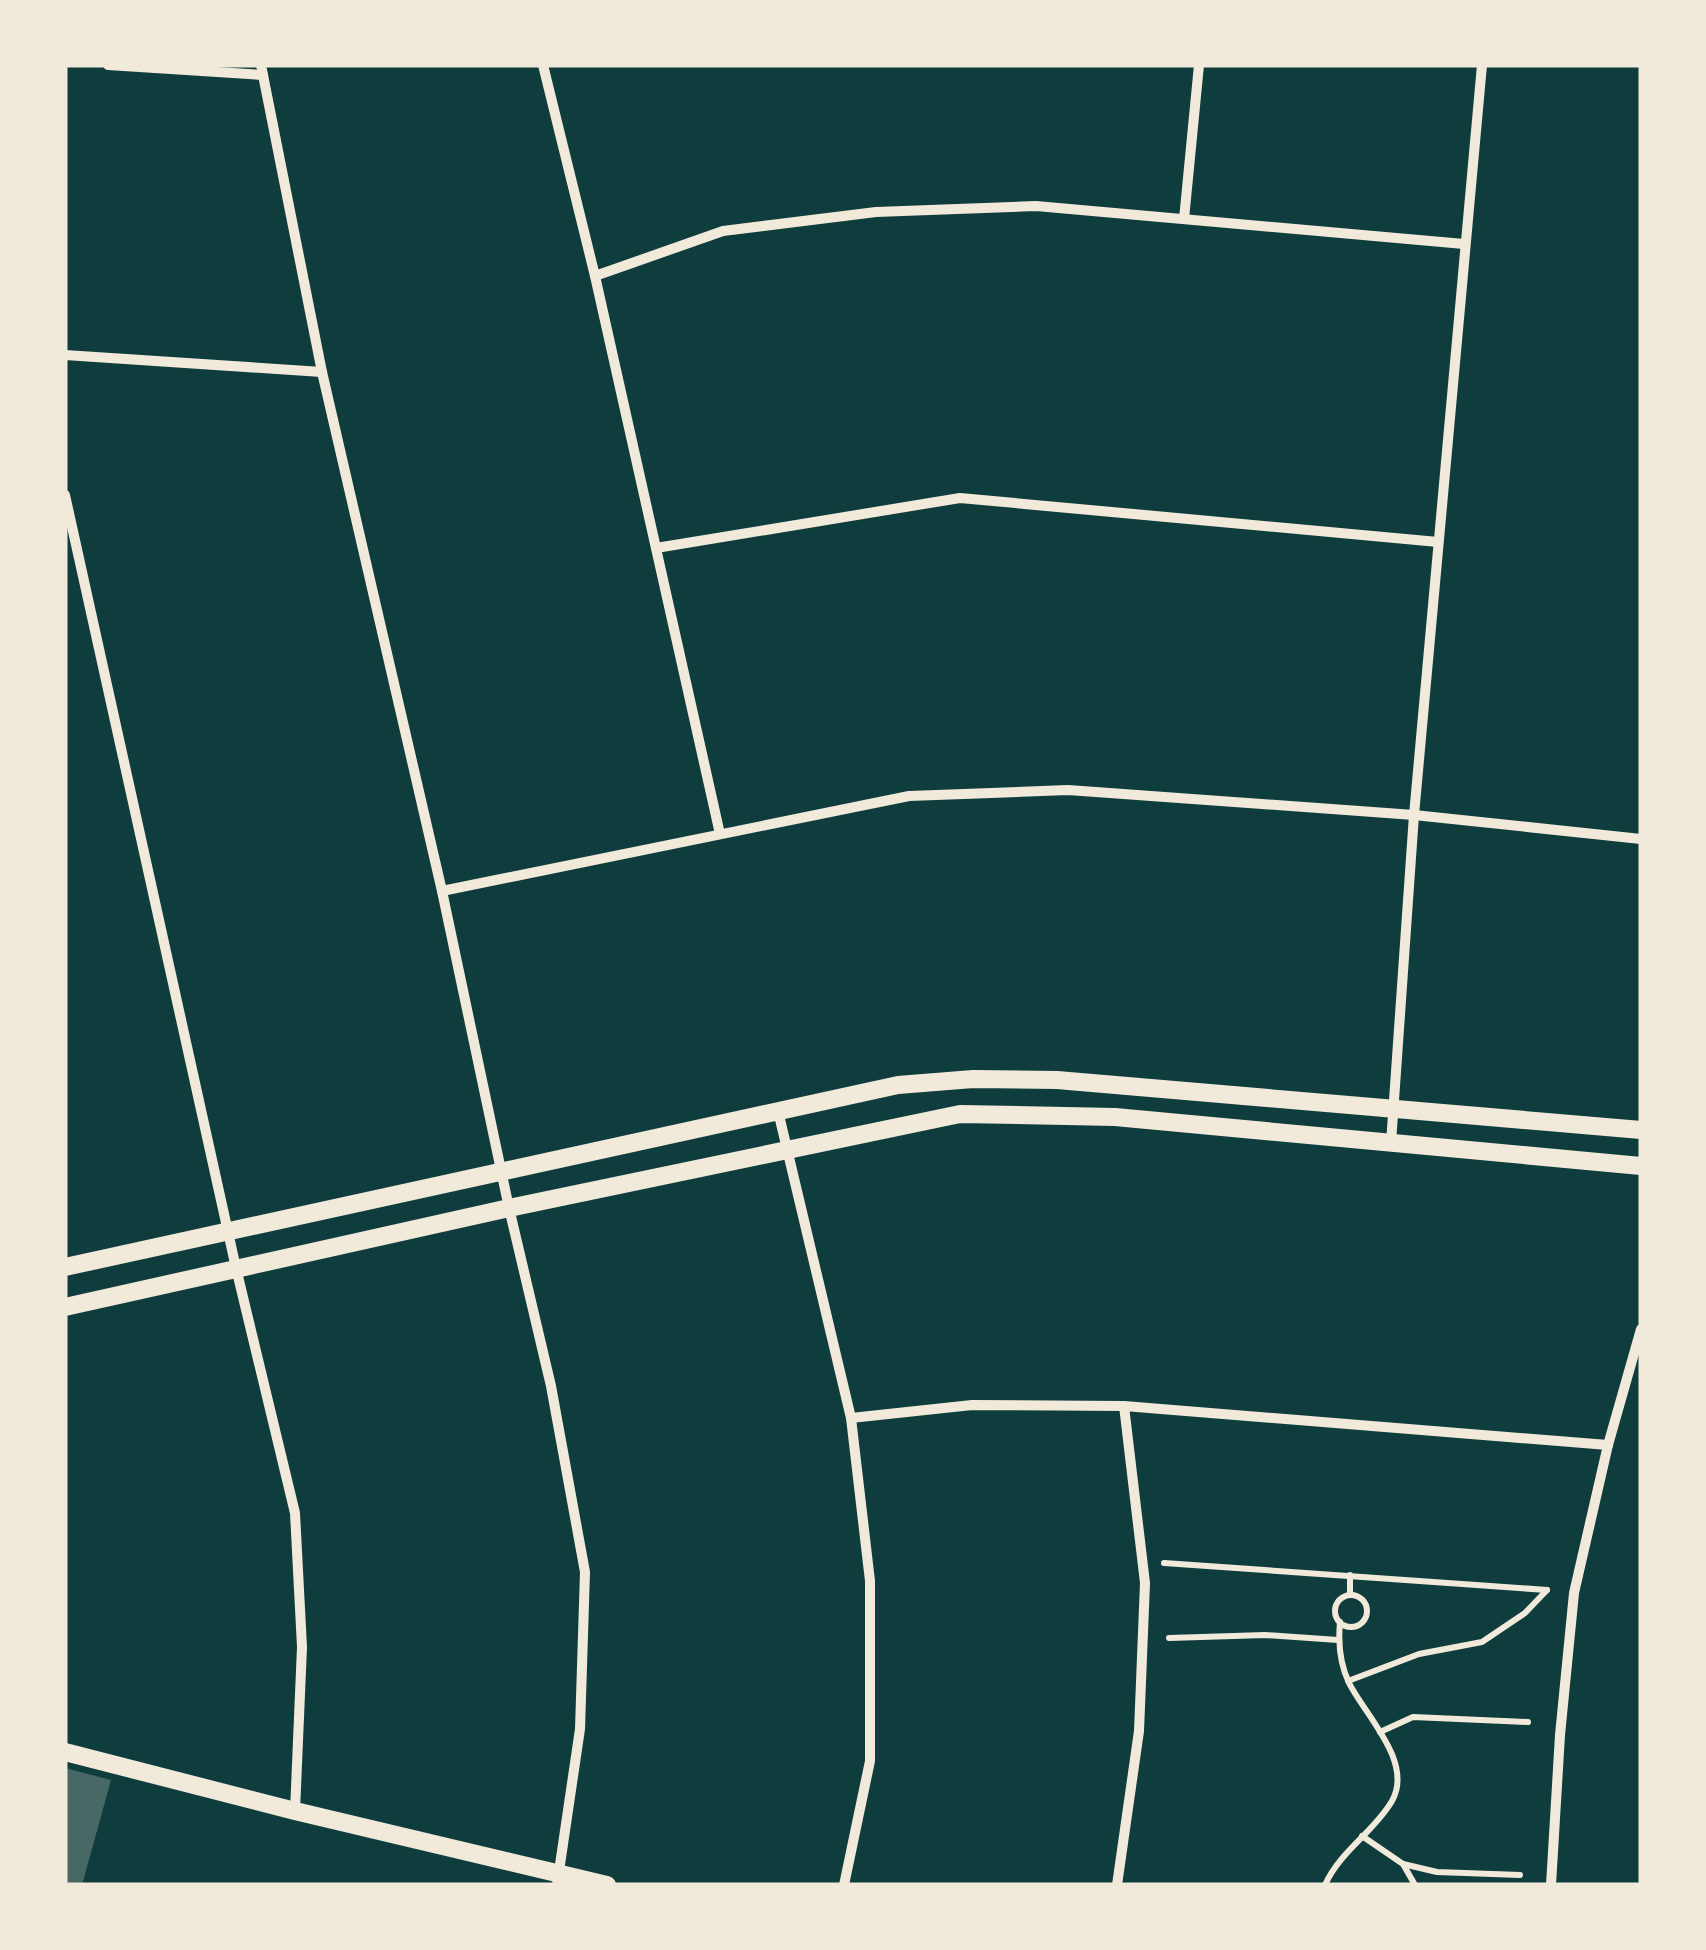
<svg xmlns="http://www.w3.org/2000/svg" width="1706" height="1950" font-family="'Golos Text',sans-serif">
<rect width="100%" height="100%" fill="#0f3d3e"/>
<path fill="#486865" d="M65,1768L111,1780L82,1885H65Z"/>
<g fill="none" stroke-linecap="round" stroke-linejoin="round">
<g stroke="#f1e9da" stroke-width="6">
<path d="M1164,1563L1547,1590"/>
<path d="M1350,1575V1595"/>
<circle cx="1351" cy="1611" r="16"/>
<path d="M1169,1638L1265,1635L1338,1640"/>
<path d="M1348,1681L1419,1654L1482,1642L1525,1613L1547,1590"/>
<path d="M1380,1732L1413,1717L1528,1722"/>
<path d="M1362,1836L1403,1864L1415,1885"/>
<path d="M1403,1864L1437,1872L1520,1875"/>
<path d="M1325,1885C1340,1851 1374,1832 1392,1801C1414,1762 1365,1715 1349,1683C1340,1664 1338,1643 1340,1622"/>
</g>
<g stroke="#f1e9da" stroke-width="10">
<path d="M108,65L263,75"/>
<path d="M261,65L322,372L442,891L509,1208L551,1386L585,1572L580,1729L557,1885"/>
<path d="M543,65L595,276L720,834"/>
<path d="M1184,219L1199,65"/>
<path d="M595,276L723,231L876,212L1036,206L1464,244"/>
<path d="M65,355L322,372"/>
<path d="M65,495L236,1268L295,1513L302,1647L295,1811"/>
<path d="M656,548L960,498L1438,542"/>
<path d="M442,891L909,796L1068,790L1414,815L1641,839"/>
<path d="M778,1111L851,1418L870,1581V1761L844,1885"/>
<path d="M1391,1143L1414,815L1482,65"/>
<path d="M851,1418L972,1405L1124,1406L1608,1445"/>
<path d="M1117,1885L1139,1731L1145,1583L1124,1406"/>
<path d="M1551,1885L1560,1735L1574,1593L1608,1445L1641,1329"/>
</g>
<g stroke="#f1e9da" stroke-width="18">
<path d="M65,1267L898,1085L973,1079L1057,1080L1641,1130"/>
<path d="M65,1307L509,1208L960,1114L1115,1117L1641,1166"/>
<path d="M65,1752L295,1811L607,1885"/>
</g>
</g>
<rect width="1706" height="1950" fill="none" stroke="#f1e9da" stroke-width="135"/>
</svg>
